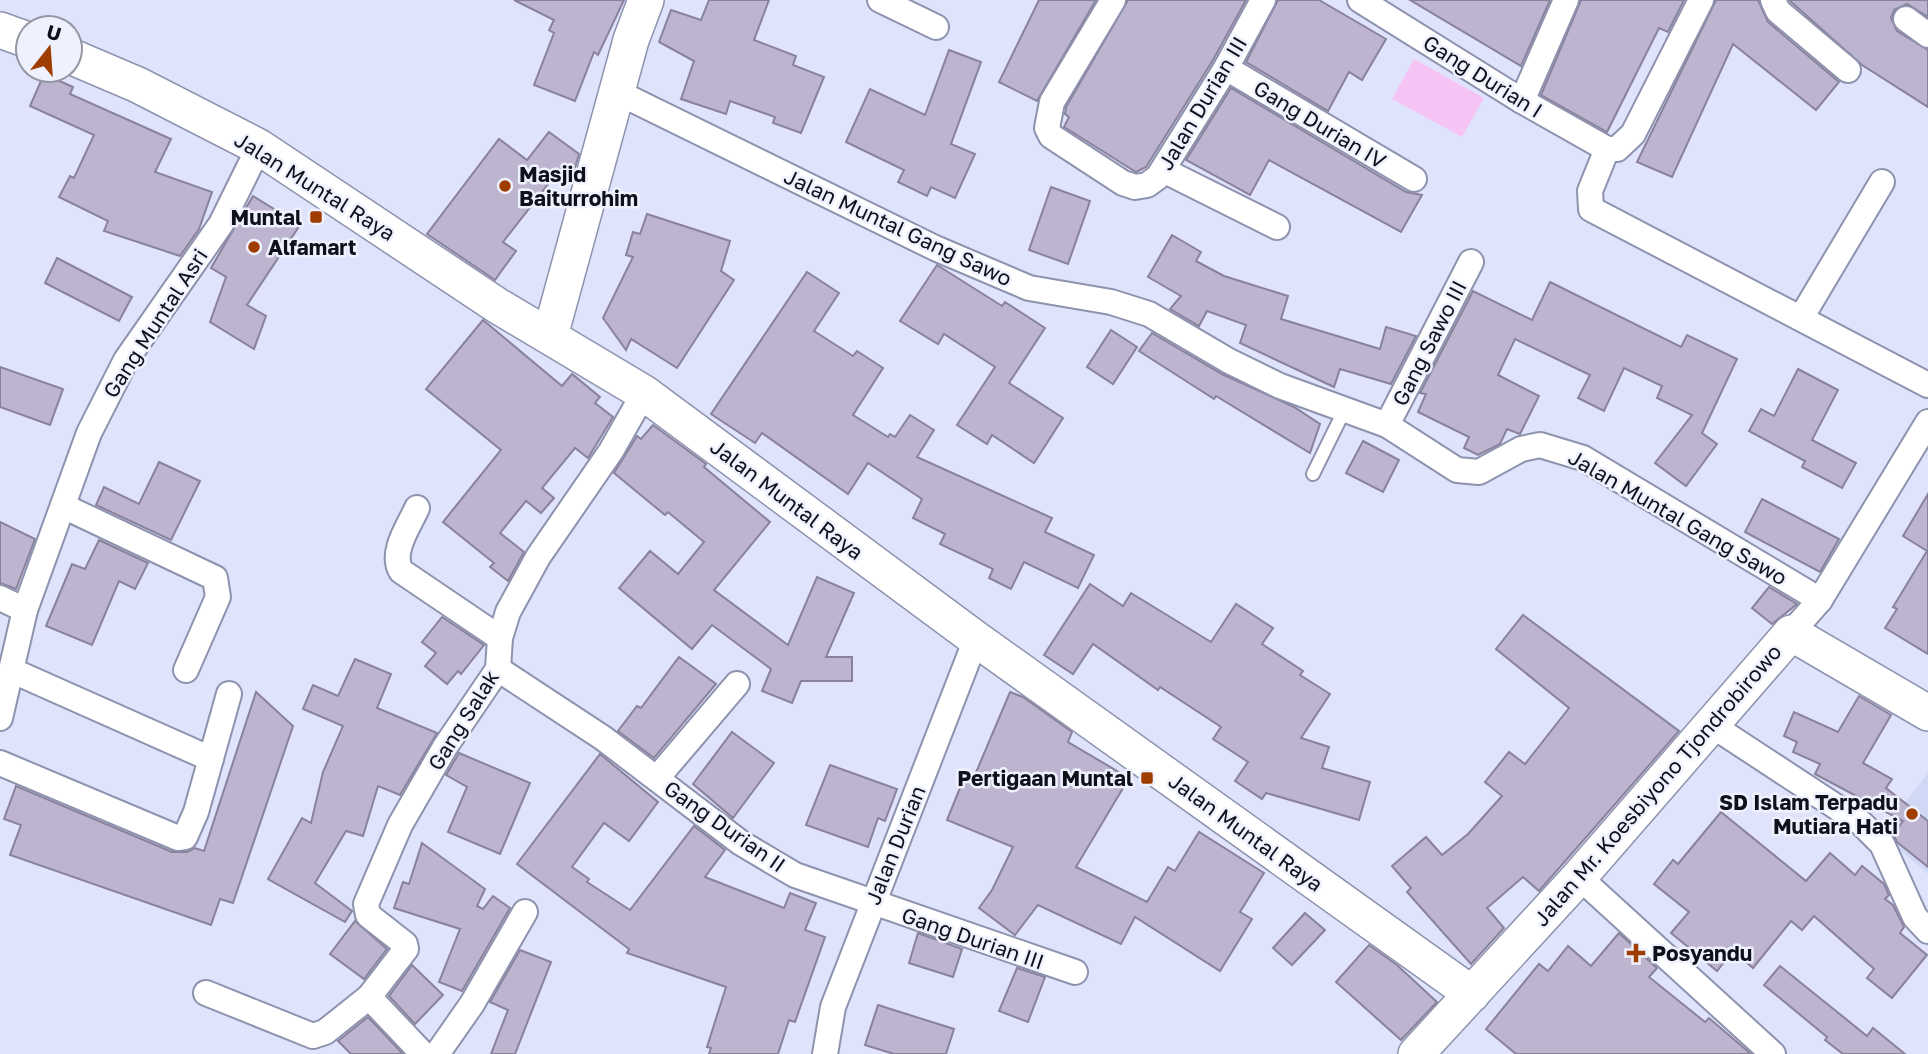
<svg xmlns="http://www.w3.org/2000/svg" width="1928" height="1054" font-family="'Golos Text',sans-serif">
<rect width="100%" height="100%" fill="#dfe4fc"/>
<path fill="#d1d8f5" d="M1928,773V874L1881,834Z"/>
<path fill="#f6c3f5" d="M1414,59L1484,98L1462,137L1392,99Z"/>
<g fill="#bdb4cf" stroke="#8a819b" stroke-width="2">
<path d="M514,0H624L598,55L594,52L575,101L534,85L554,33L549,30L554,20Z"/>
<path d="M709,0H769L754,40L796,56L793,65L824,77L801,133L773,123L775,117L730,101L726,114L681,99L694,61L659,42L671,10L701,20Z"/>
<path d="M1039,0H1096L1037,101L999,82Z"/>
<path d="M1128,0H1246L1213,60L1146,167L1136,172L1064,127L1069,117L1065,114L1066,107Z"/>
<path d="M1278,0H1319L1386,39L1362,80L1349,72L1328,111L1246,62Z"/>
<path d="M1410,0H1550L1521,66Z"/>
<path d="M1581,0H1684L1668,32L1659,28L1607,132L1541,95Z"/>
<path d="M1716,0H1758L1768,22L1839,82L1816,110L1733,44L1672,177L1637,162Z"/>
<path d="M1789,0H1928V17L1907,4L1894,10L1891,18L1897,31L1928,50V107L1862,65Z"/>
<path d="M949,50L981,62L951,144L975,154L955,198L931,187L927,196L898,182L904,170L846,142L870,89L925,115Z"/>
<path d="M44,74L73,87L70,94L171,139L155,172L212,192L199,229L180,256L104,231L108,221L59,197L70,176L74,178L94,135L30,106Z"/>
<path d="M1231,88L1406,192L1422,195L1401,232L1269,160L1250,195L1186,160Z"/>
<path d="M549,132L579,154L572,178L560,169L503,242L516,251L495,280L427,234L499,139L527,160Z"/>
<path d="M1051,187L1090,201L1068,264L1029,250Z"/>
<path d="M253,196L300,225L247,305L266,316L254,349L210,322L226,277L211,268Z"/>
<path d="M647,214L730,241L721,271L734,280L677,368L631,339L626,350L603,318L633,257L626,255L633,232L640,234Z"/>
<path d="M1172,235L1201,252L1196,261L1224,276L1288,296L1281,319L1380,349L1386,327L1416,336L1391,384L1340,369L1334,387L1240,343L1246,325L1207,311L1199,326L1170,309L1181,296L1148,277Z"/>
<path d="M57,258L132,297L119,321L45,283Z"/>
<path d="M937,265L1002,306L1005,302L1045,328L1009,383L1063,418L1034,463L992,435L987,444L957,425L995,367L944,334L938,344L900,321Z"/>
<path d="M807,272L839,293L814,331L853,356L857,351L883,368L853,415L888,437L890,434L895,437L910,415L934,430L917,457L1052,518L1045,532L1094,555L1078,588L1024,562L1011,589L989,578L993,569L940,544L945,534L913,518L922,499L868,463L848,494L762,433L755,443L711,414Z"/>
<path d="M1550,282L1681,347L1687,335L1737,359L1702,433L1717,444L1686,486L1655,463L1692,415L1657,398L1662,386L1624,368L1604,411L1578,398L1590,375L1515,339L1498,375L1539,396L1520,434L1507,429L1500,444L1478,455L1464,448L1469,437L1418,412L1426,394L1420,393L1473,291L1532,320Z"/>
<path d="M483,320L562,386L572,374L600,397L595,403L613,417L588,458L575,448L542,488L554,498L541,513L526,501L500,533L524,552L508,581L490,567L494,563L443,522L501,450L426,389Z"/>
<path d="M1111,330L1137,347L1113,384L1087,367Z"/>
<path d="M1152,333L1222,374L1294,407L1320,424L1310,453L1216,396L1214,399L1139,351Z"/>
<path d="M0,367L63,389L50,425L0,407Z"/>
<path d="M1798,369L1838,390L1812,440L1856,463L1842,488L1802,467L1805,461L1749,431L1761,409L1774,416Z"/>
<path d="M653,425L706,464L704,467L770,522L714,590L788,645L817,577L854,593L826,657H852V681H801L792,703L762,691L771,669L712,625L692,649L619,588L650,551L678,574L704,542L668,512L665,515L614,473L637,436L641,439Z"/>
<path d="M1363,441L1399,460L1383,492L1346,473Z"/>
<path d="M159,462L200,481L171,540L96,505L104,487L139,504Z"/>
<path d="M1928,494V654L1885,628L1897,609L1893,607L1927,551L1903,536Z"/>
<path d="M1762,499L1839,539L1820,572L1745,532Z"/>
<path d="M0,522L35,539L16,589L0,583Z"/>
<path d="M99,540L148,563L135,589L119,581L92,645L46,626L72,564L85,569Z"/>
<path d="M1090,584L1123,606L1131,593L1211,642L1236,604L1273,628L1262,644L1303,671L1300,675L1330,694L1301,738L1329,747L1322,768L1370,782L1359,820L1266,793L1262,799L1235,781L1248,762L1213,739L1221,727L1160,687L1158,690L1093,644L1073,674L1044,655Z"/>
<path d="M1769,587L1797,604L1772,624L1752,608Z"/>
<path d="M1523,615L1679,731L1539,891L1523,877L1487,908L1504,928L1471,964L1407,892L1411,888L1392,866L1426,837L1442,855L1468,834L1502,796L1485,782L1509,752L1525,764L1569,708L1496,649Z"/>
<path d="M442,617L484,645L461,674L458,671L447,684L425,666L436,653L422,642Z"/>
<path d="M679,657L716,684L654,758L618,731L637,706L641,708Z"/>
<path d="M355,659L391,674L377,708L437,733L400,795L378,786L363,836L346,831L315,883L352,911L345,922L268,879L302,818L311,823L323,772L343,726L303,709L313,685L338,696Z"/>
<path d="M256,692L293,726L233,903L220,899L211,925L10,855L21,825L4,819L16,786L172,852H187L195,848L204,851Z"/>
<path d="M1010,692L1023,697L1072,732L1068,742L1129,778L1076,867L1147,902L1168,867L1175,871L1199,832L1264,873L1240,912L1252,919L1220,971L1135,917L1121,944L1038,905L1015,935L979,908L992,890L1013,847L947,820L964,778L972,782Z"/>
<path d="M1859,696L1891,715L1863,763L1892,779L1886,788L1928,821V867L1897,842L1893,834L1903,821L1815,774L1820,764L1793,752L1797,742L1784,736L1794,712L1838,732Z"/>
<path d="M732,732L774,763L733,818L693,784Z"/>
<path d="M459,753L530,783L500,854L448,832L467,787L446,775Z"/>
<path d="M600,754L658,802L629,841L604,823L572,867L589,879L587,882L630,910L694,826L725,850L705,877L784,908L790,893L816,903L805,930L825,937L795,1022L789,1020L778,1054H709L711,1048L707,1047L726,987L627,953L629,949L517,864Z"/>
<path d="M830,765L897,789L885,821L878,818L868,847L806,825Z"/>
<path d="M1721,812L1806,881L1830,853L1855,875L1862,866L1884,884L1889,895L1885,899L1893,905L1904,927L1900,933L1927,955L1892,998L1867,978L1874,969L1814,916L1802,930L1791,921L1753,968L1733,951L1717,971L1671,933L1689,912L1654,884L1673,860L1678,864Z"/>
<path d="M422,843L485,889L477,906L483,909L493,896L510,908L462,991L439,982L460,929L394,908L403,882L409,884Z"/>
<path d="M1305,913L1325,930L1292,965L1273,948Z"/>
<path d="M355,921L387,949L364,979L330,954Z"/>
<path d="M918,933L962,949L953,977L909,963Z"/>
<path d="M1619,933L1657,968L1649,977L1705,1022L1709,1018L1751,1054H1516L1486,1029L1539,964L1548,971L1568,946L1591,966Z"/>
<path d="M1369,945L1397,965L1437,1002L1401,1040L1336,982Z"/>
<path d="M520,950L551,962L515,1054H491L508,1010L490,1002Z"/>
<path d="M412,965L443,995L415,1024L389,996Z"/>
<path d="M1780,966L1867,1036L1873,1028L1905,1054H1843L1825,1040L1827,1037L1764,985Z"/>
<path d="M1017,968L1045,977L1028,1022L999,1011Z"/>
<path d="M878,1005L954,1029L946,1054H894L865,1045Z"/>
<path d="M368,1017L403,1054H351L338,1041Z"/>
</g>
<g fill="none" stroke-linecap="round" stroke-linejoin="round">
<defs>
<path id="service" d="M1313,474L1344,411"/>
<g id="minor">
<path d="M880,0L936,27"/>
<path d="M1113,0L1052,102L1047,128L1051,136L1123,183L1135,187L1147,185L1158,177L1226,68L1263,0"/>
<path d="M1360,0L1522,101L1607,149"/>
<path d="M1773,0L1778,11L1848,70"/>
<path d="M1906,19L1928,35"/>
<path d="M1226,68L1414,179"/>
<path d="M617,92L935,248L1029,288L1111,302L1149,314L1229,361L1280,386L1387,425L1457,470L1479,472L1521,449L1540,445L1583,458L1820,600"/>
<path d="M1522,101L1566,0"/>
<path d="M1607,149L1590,191L1591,209L1928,385"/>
<path d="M1607,149H1617L1633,134L1701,0"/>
<path d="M1163,170L1277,227"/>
<path d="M1801,318L1882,182"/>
<path d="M1387,425L1471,262"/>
<path d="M63,506L215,578L218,597L186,670"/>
<path d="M417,508C409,526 390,552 401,571L500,638"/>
<path d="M0,598L25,610"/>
<path d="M1791,633L1820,600L1928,422"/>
<path d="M498,669L603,738L741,843L795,875L1075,972"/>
<path d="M13,671L211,759"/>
<path d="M0,718L25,610L89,433L126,360L221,224L259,147"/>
<path d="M1710,724L1861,823L1882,844L1915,917L1928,931"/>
<path d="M0,763L178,838L185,837L196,812L229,694"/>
<path d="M657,778L737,684"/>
<path d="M1579,877L1773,1054"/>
<path d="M206,993L313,1036L325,1032L369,997"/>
<path d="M423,1054L369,997L406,949L405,944L368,915L366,904L400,825L445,747L498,669L500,638L508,612L538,557L611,451L644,393"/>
<path d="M437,1054L472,1004L525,912"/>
<path d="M825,1054L833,1007L976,639"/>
</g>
<g id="secondary">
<path d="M0,30L28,40"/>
<path d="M70,56L138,85L259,147L498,306L644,393L976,639L1472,994"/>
<path d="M550,336L631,40L646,0"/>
<path d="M1416,1054L1579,877L1791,633L1928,713"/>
</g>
</defs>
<use href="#service" stroke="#8d93ae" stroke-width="16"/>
<use href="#minor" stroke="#8d93ae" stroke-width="28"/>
<use href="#secondary" stroke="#8d93ae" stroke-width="38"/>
<use href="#service" stroke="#fff" stroke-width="12"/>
<use href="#minor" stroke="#fff" stroke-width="24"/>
<use href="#secondary" stroke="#fff" stroke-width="35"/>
</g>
<g fill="#9f3c00" stroke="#eff2fe" stroke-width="2.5">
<circle cx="505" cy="186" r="7"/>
<rect x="309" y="210" width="14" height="14" rx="3.5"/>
<circle cx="254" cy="247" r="7"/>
<rect x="1140" y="771" width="14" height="14" rx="3.5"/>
<circle cx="1912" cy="814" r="7"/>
<path d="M1632.5 942.5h7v7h7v7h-7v7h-7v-7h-7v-7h7z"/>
</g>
<g text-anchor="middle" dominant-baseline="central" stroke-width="5" stroke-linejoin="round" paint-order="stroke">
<g font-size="21" fill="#0e101a" stroke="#eff2fe">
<text transform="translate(1483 76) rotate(32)">Gang Durian I</text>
<text transform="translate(1202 103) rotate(-59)">Jalan Durian III</text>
<text transform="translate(1320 124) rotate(31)">Gang Durian IV</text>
<text transform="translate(315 186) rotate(32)">Jalan Muntal Raya</text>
<text transform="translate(898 227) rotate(25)">Jalan Muntal Gang Sawo</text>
<text transform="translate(155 323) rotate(-57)">Gang Muntal Asri</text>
<text transform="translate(1429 343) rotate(-63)">Gang Sawo III</text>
<text transform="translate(787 499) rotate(37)">Jalan Muntal Raya</text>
<text transform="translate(1678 517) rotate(30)">Jalan Muntal Gang Sawo</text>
<text transform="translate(463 720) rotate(-58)">Gang Salak</text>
<text transform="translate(1657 785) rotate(-49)">Jalan Mr. Koesbiyono Tjondrobirowo</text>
<text transform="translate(725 826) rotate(35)">Gang Durian II</text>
<text transform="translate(1246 832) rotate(36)">Jalan Muntal Raya</text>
<text transform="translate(895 845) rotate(-68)">Jalan Durian</text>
<text transform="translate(973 938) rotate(19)">Gang Durian III</text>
</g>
<g font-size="21" font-weight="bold" fill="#0e101a" stroke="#eff2fe" text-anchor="start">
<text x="519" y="174">Masjid<tspan x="519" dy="24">Baiturrohim</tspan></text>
<text x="302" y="217" text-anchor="end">Muntal</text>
<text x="268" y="247">Alfamart</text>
<text x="1133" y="778" text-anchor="end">Pertigaan Muntal</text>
<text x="1898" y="802" text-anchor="end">SD Islam Terpadu<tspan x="1898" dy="24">Mutiara Hati</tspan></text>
<text x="1652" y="953">Posyandu</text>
</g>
</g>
<g transform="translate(49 49) rotate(17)"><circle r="33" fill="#eff2fe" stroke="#9598a3" stroke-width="2"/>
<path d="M0-5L12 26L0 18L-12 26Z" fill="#9f3c00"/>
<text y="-10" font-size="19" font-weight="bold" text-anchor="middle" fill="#0e101a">U</text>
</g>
</svg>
